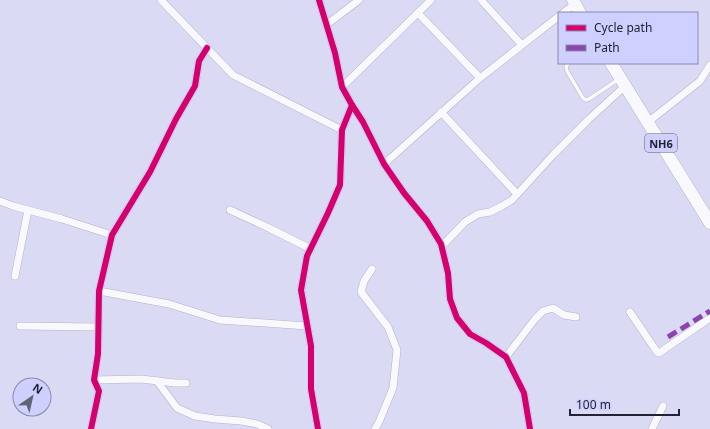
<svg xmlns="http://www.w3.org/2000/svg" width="710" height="429" font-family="'Noto Sans',sans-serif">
<rect width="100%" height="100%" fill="#dadaf4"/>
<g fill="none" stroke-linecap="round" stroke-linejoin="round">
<defs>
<path id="service" d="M569,63L566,66L567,71L583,98L586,100L589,99L619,79"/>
<g id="minor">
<path d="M161,0L233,75L342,130"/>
<path d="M481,0L522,45"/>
<path d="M418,13L480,78"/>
<path d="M563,13L575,4"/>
<path d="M326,25L359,0"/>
<path d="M342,87L431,0"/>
<path d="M352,105L363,122L384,164L404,193L427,221L441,244L448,273L450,299L457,318L470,334L486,343L506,357L524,393L530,429"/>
<path d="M441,112L517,194"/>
<path d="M648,122L700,81L710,65"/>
<path d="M384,164L480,78L559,16"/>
<path d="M0,201L13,206L62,219L112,235"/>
<path d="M230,210L269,228L311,249"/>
<path d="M442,246L465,222L478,214L490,212L502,206L512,200L553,155L588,120L625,86"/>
<path d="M372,269L364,281L361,292L388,327L397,350L393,388L379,422L375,429"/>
<path d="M15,276L28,210"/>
<path d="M99,291L169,304L220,320L307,326"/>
<path d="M630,312L657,352L659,353L710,318"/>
<path d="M20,326L98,327"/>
<path d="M506,357L535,319L543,311L553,308L564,315L576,317"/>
<path d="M94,380L141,379L175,383H186"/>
<path d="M157,381L177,408L195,416L215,419L241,421L257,424L268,429"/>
<path d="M91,429L99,391L94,380L98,354L99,291L112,235L150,172L176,119L195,86L199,61L207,48"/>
<path d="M318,429L311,389V346L301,290L307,256L328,213L340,185L342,130L352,105L342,87L335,53L319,0"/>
<path d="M652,429L663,406"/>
</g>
<g id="trunk">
<path d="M573,0L580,13"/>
<path d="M611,63L710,223"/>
</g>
</defs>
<use href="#service" stroke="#b2b2c6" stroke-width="4.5"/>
<use href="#minor" stroke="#b2b2c6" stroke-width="8"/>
<use href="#trunk" stroke="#b2b2c6" stroke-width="13"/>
<use href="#service" stroke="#f9f9fd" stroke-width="3.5"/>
<use href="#minor" stroke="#f9f9fd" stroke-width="7"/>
<use href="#trunk" stroke="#f9f9fd" stroke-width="12"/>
<path stroke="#8e44ad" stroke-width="5" stroke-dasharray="10 5" stroke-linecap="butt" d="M668,337L710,311"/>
<defs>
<g id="cycleway">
<path d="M352,105L363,122L384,164L404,193L427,221L441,244L448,273L450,299L457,318L470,334L486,343L506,357L524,393L530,429"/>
<path d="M91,429L99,391L94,380L98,354L99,291L112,235L150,172L176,119L195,86L199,61L207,48"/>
<path d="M318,429L311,389V346L301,290L307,256L328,213L340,185L342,130L352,105L342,87L335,53L319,0"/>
</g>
</defs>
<use href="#cycleway" stroke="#cfd0ff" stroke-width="8"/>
<use href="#cycleway" stroke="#d6006c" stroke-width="6"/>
</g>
<g text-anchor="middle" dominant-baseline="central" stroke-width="4" stroke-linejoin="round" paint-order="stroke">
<rect fill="#cfd0ff" stroke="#565671" stroke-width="1" x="645" y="134" width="32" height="18" rx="3"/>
<g font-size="11" font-weight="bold" fill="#222234">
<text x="661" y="143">NH6</text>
</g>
</g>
<rect x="558" y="12" width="140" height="52" fill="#cfd0ff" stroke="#8a8aae"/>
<rect x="566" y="25" width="20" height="6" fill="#d6006c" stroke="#8a8aae"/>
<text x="594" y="32" font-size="12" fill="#222234">Cycle path</text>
<rect x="566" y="45" width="20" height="6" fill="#8e44ad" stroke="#8a8aae"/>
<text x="594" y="52" font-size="12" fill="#222234">Path</text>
<g transform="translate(32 397) rotate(34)"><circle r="19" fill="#cfd0ff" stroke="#8a8aae"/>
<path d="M0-3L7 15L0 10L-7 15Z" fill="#626277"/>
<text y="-6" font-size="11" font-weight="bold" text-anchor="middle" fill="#222234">N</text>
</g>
<path d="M570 409v6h109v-6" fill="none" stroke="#222234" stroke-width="2"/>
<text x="576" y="409" font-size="12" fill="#222234" stroke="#cfd0ff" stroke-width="3" paint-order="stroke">100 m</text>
</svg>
